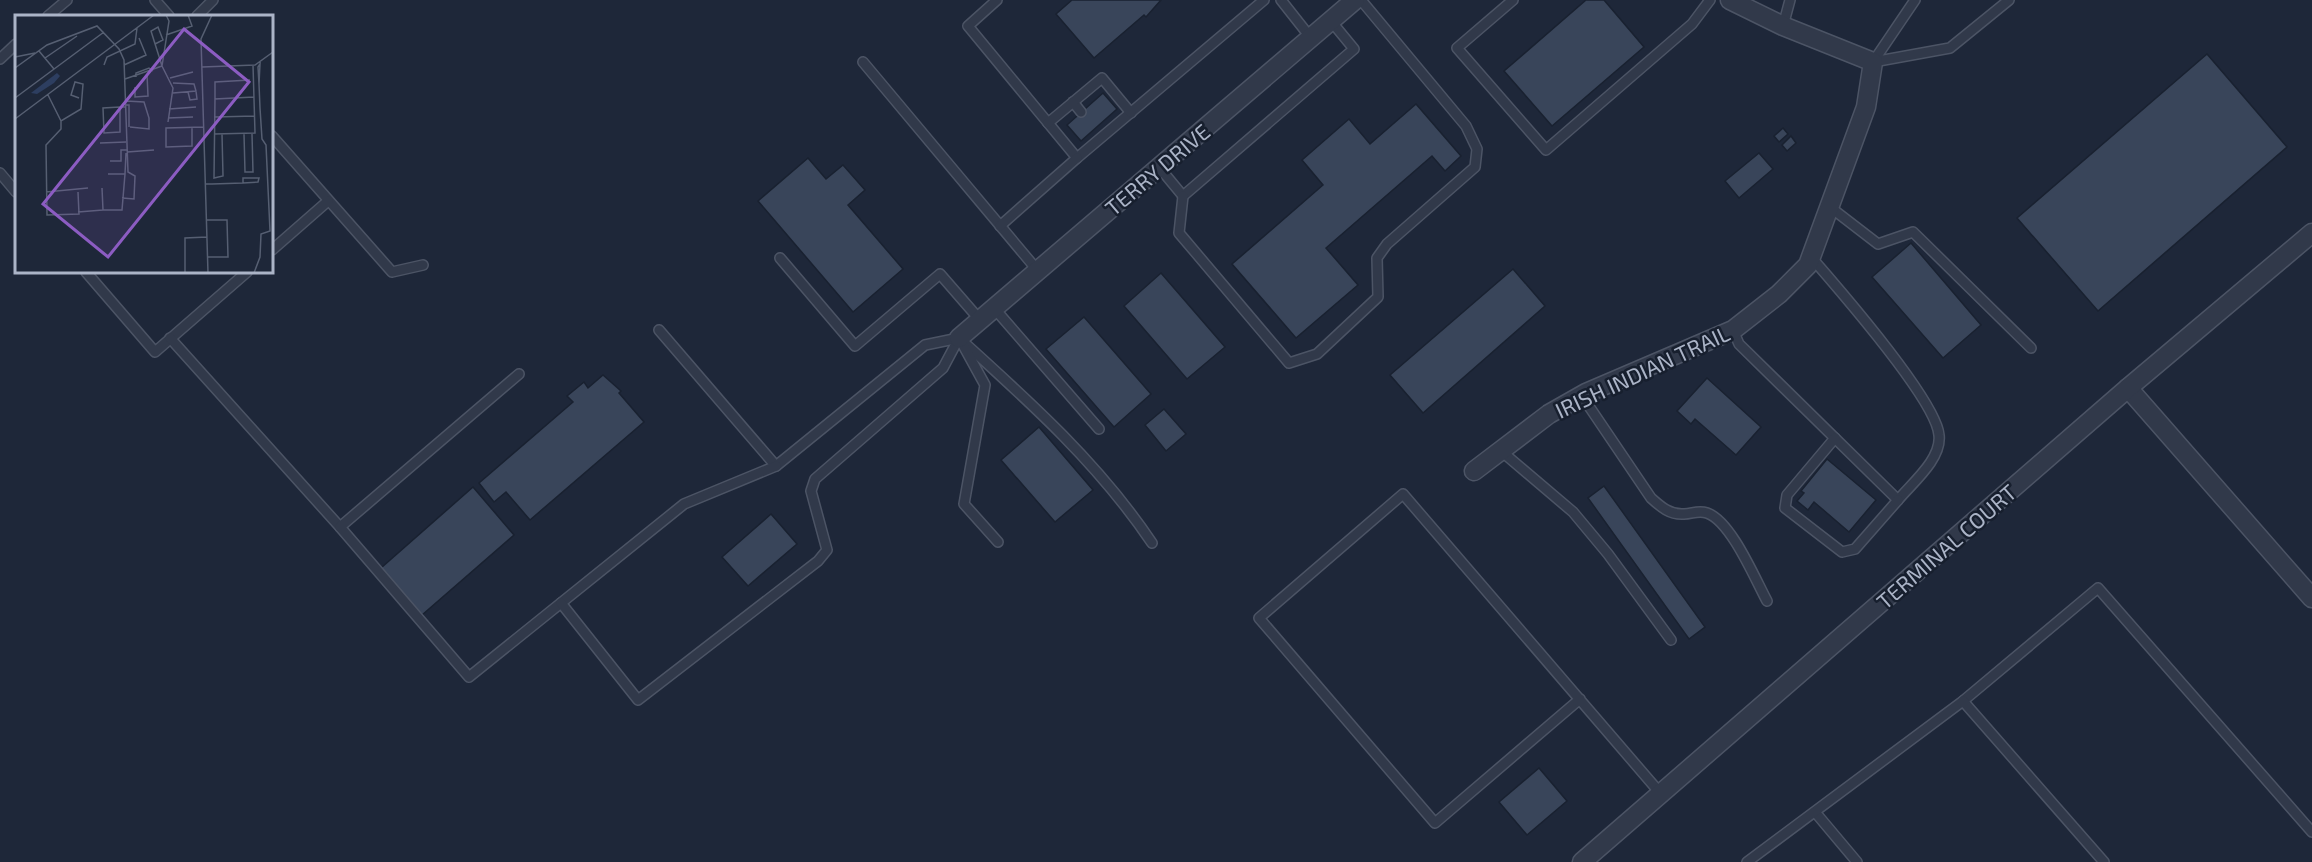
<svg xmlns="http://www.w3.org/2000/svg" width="2312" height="862" font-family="'Exo 2',sans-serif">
<rect width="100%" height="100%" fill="#1e2739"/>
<g fill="#39455a" stroke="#192130" stroke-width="1.5">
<path d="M1072,0H1161L1146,17L1144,15L1094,58L1056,14Z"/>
<path d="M1586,0H1604L1644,47L1552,126L1504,71Z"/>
<path d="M2207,54L2287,147L2098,311L2017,218Z"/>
<path d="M1103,93L1117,109L1081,141L1067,125Z"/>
<path d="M1416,104L1461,156L1445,171L1432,156L1326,248L1358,285L1296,338L1232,264L1323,185L1302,160L1349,119L1370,144Z"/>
<path d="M1783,128L1788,134L1779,142L1774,136Z"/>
<path d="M1791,136L1796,143L1787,151L1782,145Z"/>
<path d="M1759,153L1773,169L1739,198L1725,181Z"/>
<path d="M808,158L826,179L843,165L865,190L848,205L903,269L853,312L758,201Z"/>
<path d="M1911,243L1981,325L1943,358L1872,277Z"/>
<path d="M1513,269L1545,306L1423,413L1390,375Z"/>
<path d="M1161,273L1225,347L1187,379L1124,306Z"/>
<path d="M1084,317L1151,394L1114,427L1046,349Z"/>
<path d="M603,375L621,391L619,393L644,422L530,520L506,492L494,502L479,483L573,402L567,396L584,382L588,388Z"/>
<path d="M1707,378L1761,427L1736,455L1695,419L1691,424L1677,411Z"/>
<path d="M1164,409L1186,434L1166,451L1145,425Z"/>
<path d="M1039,427L1093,490L1055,522L1001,460Z"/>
<path d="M1827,459L1876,500L1849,532L1814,502L1808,510L1797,501L1804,493L1801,491Z"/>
<path d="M1604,486L1705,627L1689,639L1588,498Z"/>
<path d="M473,487L514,535L422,615L381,568Z"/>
<path d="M771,514L797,544L748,586L722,557Z"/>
<path d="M1539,768L1567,801L1527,835L1499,802Z"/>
</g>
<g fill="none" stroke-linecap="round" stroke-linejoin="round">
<defs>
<g id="lane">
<path d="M155,0L169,16"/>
<path d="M997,0L968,26L1077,158L1264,0"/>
<path d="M1281,0L1311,38"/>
<path d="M1513,0L1457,48L1546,150L1692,24L1710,0"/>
<path d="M48,16L67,0"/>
<path d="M197,16L213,0"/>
<path d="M1783,26L1790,0"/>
<path d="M0,59L16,44"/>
<path d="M863,62L1038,271"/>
<path d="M1873,62L1950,48L2009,0"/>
<path d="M1873,62L1915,0"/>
<path d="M1073,102L1081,112"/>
<path d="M1048,123L1102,78L1131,113"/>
<path d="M272,136L392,272L423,265"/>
<path d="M1159,167L1183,196L1354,49L1331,21"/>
<path d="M0,173L16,192"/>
<path d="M1183,196L1179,233L1289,363L1317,354L1378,297L1377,258L1387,244L1475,167L1477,149L1466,126L1361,0"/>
<path d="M1830,207L1878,244L1913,232L2031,348"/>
<path d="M1000,226L1077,158"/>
<path d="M272,250L328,201"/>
<path d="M780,258L855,346L940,274L980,320"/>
<path d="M86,272L155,352L247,272"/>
<path d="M994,308L1099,429"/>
<path d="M659,330L776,466L925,345L959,338"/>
<path d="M1733,330L1739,344L1898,500C1912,483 1942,459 1939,435C1936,400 1838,288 1811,257"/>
<path d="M170,338L340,527"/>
<path d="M959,338C1030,402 1099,464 1152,543"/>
<path d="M963,345L985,385L964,504L998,542"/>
<path d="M519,374L340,527L469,677L684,504L776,466"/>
<path d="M1582,396L1651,498C1661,507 1670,515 1684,514C1692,514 1698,510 1707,513C1731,521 1755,579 1767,601"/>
<path d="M1835,438L1787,495L1785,508L1842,552L1855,549L1898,500"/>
<path d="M1500,450L1573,512L1608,554L1671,640"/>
<path d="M561,603L638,700L818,561L827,550L811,491L815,479L943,368L959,338"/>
<path d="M1580,699L1435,823L1259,618L1403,494L1661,794"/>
<path d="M1963,701L2098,588L2312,832"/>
<path d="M1815,812L1857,862"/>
<path d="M1747,862L1963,701L2104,862"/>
</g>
<g id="street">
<path d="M959,338L1355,0"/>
<path d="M2128,388L2312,598"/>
<path d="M1474,471L1549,414L1586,393L1733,330L1779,294L1808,265L1866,107L1873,62L1783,26L1730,0"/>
<path d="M1582,862L2128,388L2312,233"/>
</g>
</defs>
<use href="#lane" stroke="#4c5465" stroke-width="12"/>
<use href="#street" stroke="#4c5465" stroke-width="21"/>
<use href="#lane" stroke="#31394a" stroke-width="9"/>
<use href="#street" stroke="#31394a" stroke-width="18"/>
</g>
<g text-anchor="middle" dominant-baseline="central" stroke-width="5" stroke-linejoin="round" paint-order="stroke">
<g font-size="22" fill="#abb4c7" stroke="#171f2e">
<text transform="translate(1157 169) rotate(-40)">TERRY DRIVE</text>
<text transform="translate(1642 371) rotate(-25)">IRISH INDIAN TRAIL</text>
<text transform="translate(1946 546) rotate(-41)">TERMINAL COURT</text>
</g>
</g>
<g transform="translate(15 15)">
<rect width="258" height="258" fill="#1e2739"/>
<path d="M42,58L45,61L39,68L22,79L16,78Z" fill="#2d3e60"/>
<path fill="none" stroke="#565f72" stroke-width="1.5" d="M151,20L177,11L173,0M140,29L148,25L143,12L136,16L147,51L158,73L153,107M24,36L39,54M0,42L20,38M30,43L62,21M89,50L92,42L120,29L122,13M109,50L131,40L124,23M147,51L154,6L151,0M187,52L240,50L258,37M0,53L32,30L82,11L104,34L109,45L113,157L120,161L119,184L107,183M121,62V58L134,53L138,56M155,63L178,57M110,64L147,51M158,68L179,69L181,76L158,78M120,72V82L133,81L132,59M173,77L175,85L182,84L181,76M33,80L46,106L66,94L68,69L60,67L56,80L64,83M0,83L89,17M200,84V67L235,65M111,86L129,87L134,103V114L115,112M110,90H114V112M105,92V117L89,118L88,93L105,92H110M154,94L181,92M200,102L240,101M153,103L178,102M0,104L139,0M46,106V114L31,130L32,200L64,199L63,177M177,113V131L151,132V113L189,112M199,119L240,118L238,50M207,119L208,161L199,163L200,84L239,82M229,119L230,157H238L237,119M85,128L111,127M112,137L139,135M95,146H106V135H112M93,159H110L111,138M191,169H197L228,168L243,167L244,163H228V168M87,173L88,195H107L110,159M31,177L73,173M63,197L88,195M192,205H212L213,242H193M170,258V223L192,222M193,258L186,24L197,0M239,258L245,242L246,219L255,216L251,130L247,124L245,93L244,69L243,52L245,49L244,69"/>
<path fill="#8c5cc2" fill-opacity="0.15" stroke="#8c5cc2" stroke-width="3" d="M169,14L234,67L93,242L28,189Z"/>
<rect width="258" height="258" fill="none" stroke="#abb4c7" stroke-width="3"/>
</g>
</svg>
